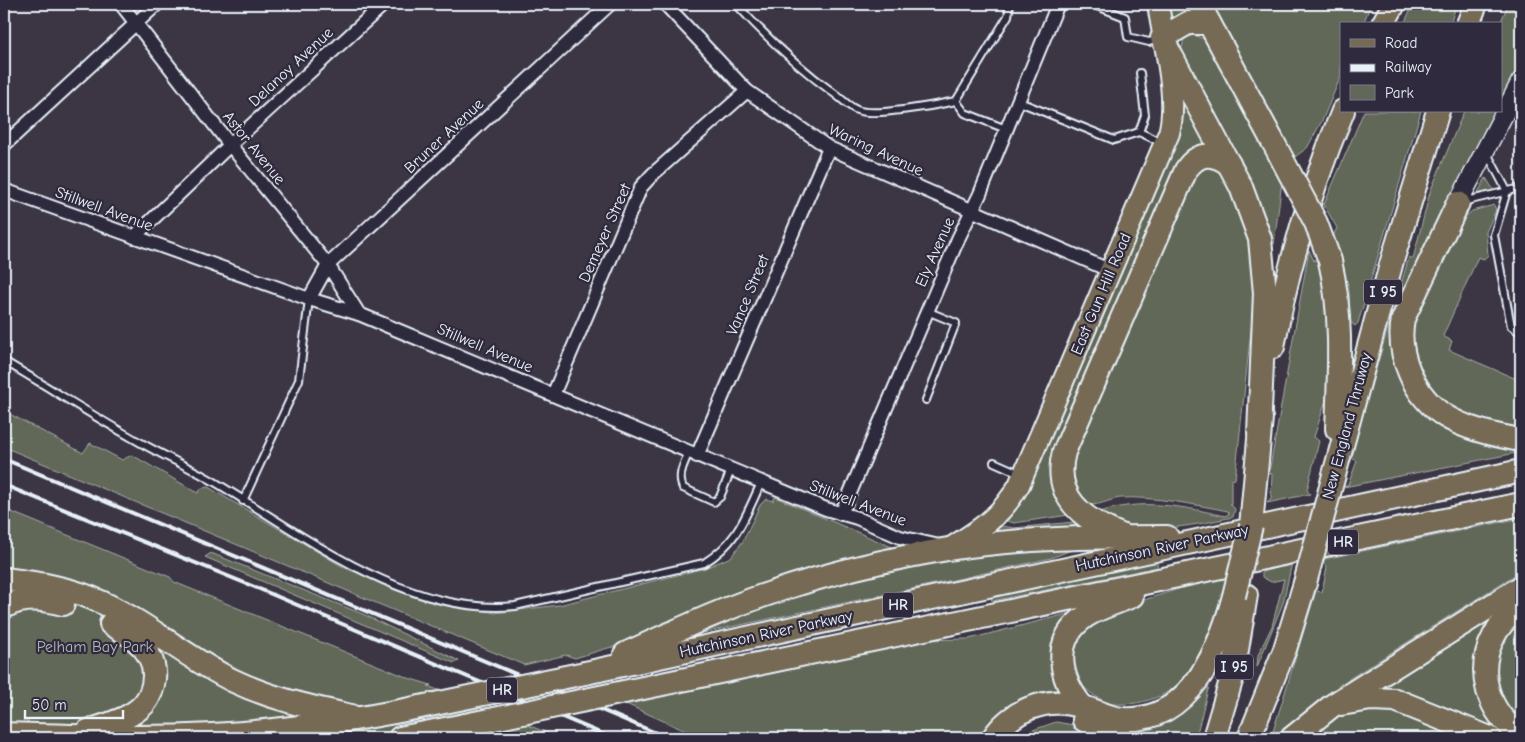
<svg xmlns="http://www.w3.org/2000/svg" width="1525" height="742" font-family="'Comic Neue',sans-serif">
<rect width="100%" height="100%" fill="#3c3644"/>
<filter id="ink" filterUnits="userSpaceOnUse"><feTurbulence type="fractalNoise" baseFrequency=".02" numOctaves="2"/><feDisplacementMap in="SourceGraphic" scale="10" xChannelSelector="R" yChannelSelector="G"/><feConvolveMatrix kernelMatrix="1 2 1 2 8 2 1 2 1" color-interpolation-filters="sRGB"/></filter>
<g filter="url(#ink)">
<g fill="#626759" stroke="#a5aca8">
<path d="M1167,4H1187L1189,12L1170,22Z"/>
<path d="M1209,4H1371L1363,24H1341V76L1322,121L1307,148L1292,159Z"/>
<path d="M1413,4H1457L1450,24H1404Z"/>
<path d="M1508,4H1521V69L1501,108L1500,24Z"/>
<path d="M1191,34L1204,39L1282,181L1274,244L1258,207L1181,52L1184,38Z"/>
<path d="M1184,101L1205,144L1197,146L1181,159L1053,468V492L1069,515L1014,523L1007,521L1026,494L1171,155L1182,121Z"/>
<path d="M1364,111H1421L1358,323L1355,326L1350,322L1349,290L1333,236L1337,228L1325,207H1323Z"/>
<path d="M1464,111H1500L1399,307L1390,329L1398,375L1427,412L1521,444V452L1344,487L1348,485L1357,461L1350,457L1409,257L1413,259L1430,192Z"/>
<path d="M1217,166L1228,181L1252,239L1256,283L1235,479L1231,480V505L1235,509L1233,517C1190,526 1136,539 1097,513C1138,498 1183,506 1225,516L1229,514L1228,511C1198,505 1151,496 1120,498C1108,500 1099,506 1086,505L1076,490L1071,463L1198,167Z"/>
<path d="M1486,178L1495,192L1476,196Z"/>
<path d="M1494,205L1496,210L1486,232L1488,255L1484,259L1478,257L1443,336L1452,341L1449,350L1521,381V433L1451,413L1427,386L1411,343L1412,326L1465,217L1472,211Z"/>
<path d="M1309,250L1314,261L1318,257L1323,276L1329,313L1328,394L1314,437L1319,441L1307,490L1310,494L1267,503L1271,499L1272,474L1269,473Z"/>
<path d="M4,411L83,453L90,443L122,460L132,455L198,493L202,488L208,487L345,568L419,598L495,613L559,605L705,568L731,557L743,541L760,505L766,499L773,501L775,497L899,550L639,642L608,648L575,658L566,655L524,665L4,447Z"/>
<path d="M4,509L170,577L174,582L411,679L431,685L428,686L524,725H528L560,738H4Z"/>
<path d="M1521,518V571L1341,684L1271,738L1316,591L1322,592L1327,567L1323,563L1324,559Z"/>
<path d="M1074,522L1076,529L993,533L1002,526L1014,528Z"/>
<path d="M1079,547L1051,558L958,579L669,640L753,603L964,553Z"/>
<path d="M211,553L365,615L459,661L454,663L205,557Z"/>
<path d="M1155,557L1158,567L992,601L991,594Z"/>
<path d="M1292,563L1283,603L1257,667L1258,655L1272,626L1284,579L1271,582L1262,577V572Z"/>
<path d="M1231,575C1224,598 1215,634 1204,654C1187,684 1159,703 1125,704C1120,704 1114,705 1110,703C1077,692 1059,660 1083,630C1099,610 1203,581 1231,575Z"/>
<path d="M1506,606L1480,657L1519,738H1506L1402,692L1381,690L1378,686Z"/>
<path d="M1071,613L1060,630L1059,689C1022,693 999,706 980,738H701L626,704L917,640L969,639Z"/>
<path d="M1521,618V719L1507,708L1496,681L1494,657L1506,634Z"/>
<path d="M1204,683L1209,686L1198,729L1194,738H1138L1108,723Z"/>
<path d="M1373,706L1404,709L1476,738H1303L1337,715Z"/>
<path d="M1056,722L1079,726L1103,738H1024L1033,730Z"/>
</g>
<g fill="none" stroke-linecap="round" stroke-linejoin="round">
<defs>
<g id="service">
<path d="M736,4C766,37 799,68 835,94C842,99 849,107 857,110C873,117 937,105 956,101L1008,16L1010,4"/>
<path d="M1092,4L1125,17L1128,37L1149,42L1158,39"/>
<path d="M1140,73L1145,115L1139,132L1163,143"/>
<path d="M956,101L965,113L1006,129"/>
<path d="M1017,101L1114,140L1139,132"/>
<path d="M1487,153L1507,191L1494,235L1511,326L1521,333"/>
<path d="M1462,202L1521,188"/>
<path d="M4,361C50,388 96,418 143,444C166,457 191,468 213,481C302,534 407,617 515,606L704,563C738,542 745,517 761,483"/>
<path d="M926,400L956,323L927,311"/>
<path d="M689,452C684,464 677,475 683,488L714,502L720,497L731,470"/>
<path d="M994,462L1021,474"/>
<path d="M243,501L299,380L309,299"/>
</g>
<g id="minor">
<path d="M121,4L230,145L328,265L359,314"/>
<path d="M665,4L747,91L829,148L1111,271"/>
<path d="M4,145L157,4"/>
<path d="M4,190L309,299L359,314L826,509L857,518L900,537L939,546"/>
<path d="M134,237L230,145L384,4"/>
<path d="M309,299L328,265L610,4"/>
<path d="M553,395L641,187L653,174L747,91"/>
<path d="M697,456L829,148"/>
<path d="M841,514L958,239L980,194L1058,4"/>
</g>
<path id="secondary" d="M1458,203L1521,81"/>
<path id="primary" d="M949,549C979,530 1001,517 1019,485L1169,133C1179,97 1163,41 1158,4"/>
<g id="motorway">
<path d="M1199,4L1272,140"/>
<path d="M1209,23H1188L1162,38L1241,187L1260,239L1265,293L1259,433"/>
<path d="M1383,24L1394,4"/>
<path d="M1468,24L1476,4"/>
<path d="M1458,203L1403,319C1396,354 1414,396 1445,416C1466,429 1497,436 1521,440"/>
<path d="M1330,261C1343,317 1339,372 1337,429"/>
<path d="M1273,347C1288,266 1311,187 1343,111"/>
<path d="M1334,475L1392,261L1438,111"/>
<path d="M1251,526L1261,418"/>
<path d="M1121,535C1083,520 1052,497 1064,452L1186,170C1198,152 1213,152 1229,164"/>
<path d="M4,579C38,583 72,588 103,603C149,624 188,659 234,681C272,699 310,707 351,716"/>
<path d="M1521,604C1511,614 1500,623 1494,636C1475,671 1488,714 1521,734"/>
<path d="M4,607C23,596 43,599 63,604"/>
<path d="M625,654C672,633 719,610 768,594C826,574 887,559 948,549C1019,538 1095,537 1167,537"/>
<path d="M585,673L1521,471"/>
<path d="M624,692L1521,504"/>
<path d="M1341,704L1371,699L1395,700L1490,738"/>
<path d="M1082,706C1059,678 1051,640 1086,616C1100,607 1117,603 1132,596"/>
<path d="M1084,720L1121,738"/>
<path d="M88,731C106,725 126,720 140,708C147,702 151,694 153,685C160,654 135,637 111,624"/>
<path d="M4,734C73,736 143,739 213,735C283,731 351,721 420,707"/>
<path d="M400,738L465,725"/>
<path d="M993,738C1011,711 1044,697 1076,705C1092,708 1106,718 1123,719C1190,723 1220,648 1234,596"/>
<path d="M1214,738L1233,674L1246,595"/>
<path d="M1249,738L1285,649L1305,583"/>
<path d="M1292,738L1333,705L1521,587"/>
</g>
</defs>
<use href="#service" stroke="#e8f1f8" stroke-width="10"/>
<use href="#minor" stroke="#e8f1f8" stroke-width="16"/>
<use href="#secondary" stroke="#e8f1f8" stroke-width="21"/>
<use href="#primary" stroke="#e8f1f8" stroke-width="24"/>
<use href="#motorway" stroke="#e8f1f8" stroke-width="26"/>
<use href="#service" stroke="#2f2a3d" stroke-width="6"/>
<use href="#minor" stroke="#2f2a3d" stroke-width="12"/>
<use href="#secondary" stroke="#2f2a3d" stroke-width="18"/>
<use href="#primary" stroke="#766a54" stroke-width="20"/>
<use href="#motorway" stroke="#766a54" stroke-width="22"/>
<g stroke="#e8f1f8" stroke-width="4">
<path d="M4,459L668,738"/>
<path d="M4,485L257,588L612,738"/>
</g>
<defs>
<g id="motorway-bridge">
<path d="M1272,140L1316,223L1330,261"/>
<path d="M1305,583L1334,475"/>
<path d="M1234,596L1251,526"/>
<path d="M420,707L585,673"/>
<path d="M465,725L624,692"/>
</g>
</defs>
<use href="#motorway-bridge" stroke="#e8f1f8" stroke-width="26" stroke-linecap="butt"/>
<use href="#motorway-bridge" stroke="#766a54" stroke-width="22"/>
</g>
</g>
<g text-anchor="middle" dominant-baseline="central" stroke-width="4.5" stroke-linejoin="round" paint-order="stroke">
<g fill="#2f2a3d" stroke="#b0b5c0" stroke-width="1">
<rect x="1364" y="279.5" width="38" height="25" rx="4"/>
<rect x="1328" y="529.5" width="30" height="25" rx="4"/>
<rect x="883" y="592.5" width="30" height="25" rx="4"/>
<rect x="1215" y="654.5" width="38" height="25" rx="4"/>
<rect x="487" y="677.5" width="30" height="25" rx="4"/>
</g>
<g font-size="15" font-weight="bold" fill="#e8f1f8">
<text x="1383" y="292">I 95</text>
<text x="1343" y="542">HR</text>
<text x="898" y="605">HR</text>
<text x="1234" y="667">I 95</text>
<text x="502" y="690">HR</text>
</g>
<g font-size="16" fill="#e8f1f8" stroke="#2f2a3d">
<text transform="translate(291 67) rotate(-43)">Delanoy Avenue</text>
<text transform="translate(444 136) rotate(-43)">Bruner Avenue</text>
<text transform="translate(254 148) rotate(51)">Astor Avenue</text>
<text transform="translate(876 150) rotate(25)">Waring Avenue</text>
<text transform="translate(104 209) rotate(20)">Stillwell Avenue</text>
<text transform="translate(605 233) rotate(-66)">Demeyer Street</text>
<text transform="translate(935 252) rotate(-66)">Ely Avenue</text>
<text transform="translate(1101 294) rotate(-67)">East Gun Hill Road</text>
<text transform="translate(748 295) rotate(-67)">Vance Street</text>
<text transform="translate(485 348) rotate(23)">Stillwell Avenue</text>
<text transform="translate(1347 426) rotate(-75)">New England Thruway</text>
<text transform="translate(858 503) rotate(21)">Stillwell Avenue</text>
<text transform="translate(1162 548) rotate(-12)">Hutchinson River Parkway</text>
<text transform="translate(766 634) rotate(-12)">Hutchinson River Parkway</text>
</g>
<g font-size="16" fill="#b2bab8" stroke="#2f2a3d">
<text x="95" y="647">Pelham Bay Park</text>
</g>
</g>
<rect width="1525" height="742" fill="none" stroke="#2f2a3d" stroke-width="20"/>
<rect x="10" y="10" width="1505" height="722" fill="none" stroke="#e8f1f8" stroke-width="2" filter="url(#ink)"/>
<rect x="1340" y="22" width="162" height="90" fill="#2f2a3d" stroke="#797a88"/>
<rect x="1350" y="39" width="25" height="8" fill="#766a54" stroke="#797a88"/>
<text x="1385" y="48" font-size="15" fill="#e8f1f8">Road</text>
<rect x="1350" y="64" width="25" height="8" fill="#e8f1f8" stroke="#797a88"/>
<text x="1385" y="72" font-size="15" fill="#e8f1f8">Railway</text>
<rect x="1350" y="85" width="25" height="15" fill="#626759" stroke="#797a88"/>
<text x="1385" y="98" font-size="15" fill="#e8f1f8">Park</text>
<path d="M25 710v8h98v-8" fill="none" stroke="#e8f1f8" stroke-width="2.5"/>
<text x="32" y="710" font-size="15" fill="#e8f1f8" stroke="#2f2a3d" stroke-width="4" paint-order="stroke">50 m</text>
</svg>
